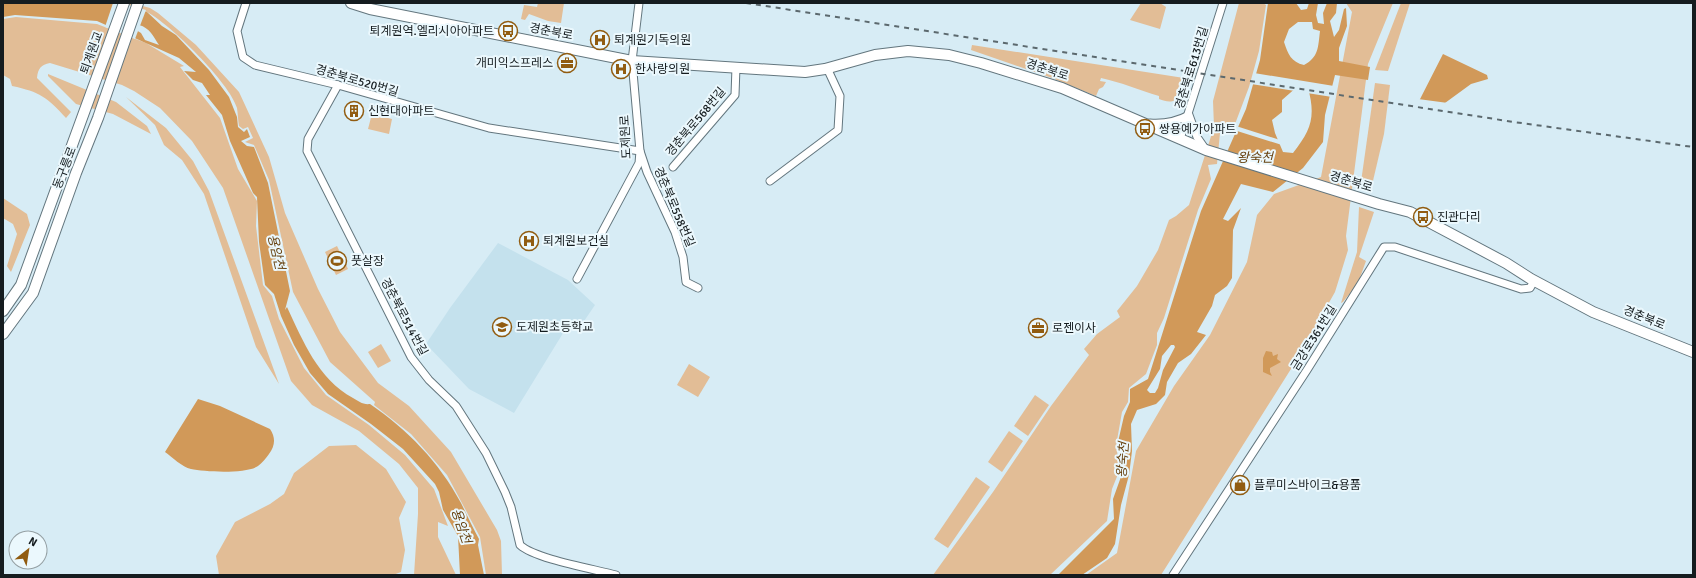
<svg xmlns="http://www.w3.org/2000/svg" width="1696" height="578" font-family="Signika,'Noto Sans KR',sans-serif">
<rect width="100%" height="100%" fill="#d7ecf5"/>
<path fill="#c4e1ed" d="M498,243L568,280L595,305L578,330L568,325L514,413L469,389L426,344L450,308Z"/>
<g fill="#e2bd96">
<path d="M118,3H132L150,8L158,13L196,45L239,92L269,157L285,213L318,289L340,332L378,383L409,406L451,452L497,530L501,541L502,575H486L480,537L447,475L411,434L374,405L375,402L330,362L293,292L269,180L254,145L245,142L253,138L248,127L243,129L239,126C238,121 238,114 237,108C230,83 170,24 147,12C138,8 127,6 118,3Z"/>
<path d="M538,3H564L561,23L548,21L529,14L525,20L521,19L524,5L537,7Z"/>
<path d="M1141,3H1160L1166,7L1160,29L1130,20Z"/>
<path d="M1239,3H1263L1266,5L1259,51L1249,87L1232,132L1220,133L1217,164L1208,165L1211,179L1198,210L1164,318L1157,333V345L1146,374L1129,388L1128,402L1122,412L1116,446L1120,469L1112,489L1107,521L1050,575H933L993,492L1051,406L1089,355L1084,349L1097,334L1120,317L1117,311L1137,286L1158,250L1169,220L1176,216L1189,205L1214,127L1213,101Z"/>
<path d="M1346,3H1393L1368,64L1346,236L1348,250L1335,292L1296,361L1161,575H1086L1117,553L1136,451L1174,386L1210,335L1247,262L1257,215L1274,194L1321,177L1352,12Z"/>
<path d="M1401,3H1410L1388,71L1375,70Z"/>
<path d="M16,17L97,24L146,43L184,66L180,67L220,118L238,169L257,201L256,226L263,285L272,296L279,319L304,368L326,395L369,425L405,455L434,489L448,526L438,522V537L456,575H414L418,514V488L399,464L359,431L312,405L291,381L223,188L192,141L160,108L134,91L122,85L50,63C41,65 38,68 37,78L71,112L66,118C47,97 40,92 12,86L10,79L3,75V19Z"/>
<path d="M972,45L1184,78L1175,100C1170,103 1165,101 1159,99V96C1139,90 1120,82 1101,78L1100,81L1106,82L1103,87L1099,89L1096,96L1052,78L971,50Z"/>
<path d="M48,74L116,102L147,126L151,134L113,114L76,104L48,76Z"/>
<path d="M1375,83L1390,85L1384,134L1372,185L1368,191L1360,189Z"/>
<path d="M126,97L166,128L193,161L209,191L279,384L256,347L204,194L182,160L164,145L155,125Z"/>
<path d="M374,106L386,109L384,117L392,119L389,134L368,129Z"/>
<path d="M3,198L27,214L30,225L11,272L7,266L17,234L13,224L3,218Z"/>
<path d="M1359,207L1374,212L1359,257L1366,261L1358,283L1343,302L1341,303L1357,252Z"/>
<path d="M337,246L348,269L336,275L325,252Z"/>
<path d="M381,344L391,361L378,368L368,352Z"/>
<path d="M689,364L710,377L698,397L677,385Z"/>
<path d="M1035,395L1049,405L1028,436L1014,426Z"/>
<path d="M1009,431L1023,441L1002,472L988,462Z"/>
<path d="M356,445L386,469L406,502L399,518L405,550L401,572L393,575H219L216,556L235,522L270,504L284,494L294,473L329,446Z"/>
<path d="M976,477L990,487L948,548L934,539Z"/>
</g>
<g fill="#d19959" fill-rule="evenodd">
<path d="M3,3H115L147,12L162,26L176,35L209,70L229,97L237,117L238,127L244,132L247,129L250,137L241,141L247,146L254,147L268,183L290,291L285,310L287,307C303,341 318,379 353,398C358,401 363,405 370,404C408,430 439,462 461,503C467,515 473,528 479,539L478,545L484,575H460L458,536L443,510L439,492L435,484L403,449L371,424L328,394L310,373L294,345L281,316L274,294L265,285L259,242L257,197L253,193L230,141L222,115L206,95H210L202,83L193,80L184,71L196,72L179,58L97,21L15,15L3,17ZM139,25C150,28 153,36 159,45L145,40L141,33L136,30Z"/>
<path d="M1268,3H1296L1301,10L1307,9L1309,3H1318L1316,15L1318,23L1324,24L1323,13L1327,3H1337L1336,13L1330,21L1334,37L1339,30L1344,9L1346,8L1347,26L1339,48V61L1370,67L1368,80L1335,75L1325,115L1323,142L1303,168L1273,192L1241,184L1223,219L1228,221L1241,208L1233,230L1232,278L1227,286L1215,295L1212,306L1197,332L1206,335L1191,354L1178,363L1167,382L1165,395L1156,404L1137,410L1131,424L1132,451L1129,475L1121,505L1115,544L1107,558L1082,575H1058L1114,519L1113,499L1122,474V460L1118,442L1124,416L1130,402V389L1148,379L1201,211L1246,109L1260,60ZM1298,22H1312L1313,29L1320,31C1318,47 1319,57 1304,65C1291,62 1288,54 1284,42L1289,29ZM1298,86L1308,88C1316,117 1311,130 1293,153L1283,152L1275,133L1272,120L1282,112V100ZM1171,345H1174L1175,347L1163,370L1158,388L1155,393H1150L1147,390L1160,369L1162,356Z"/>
<path d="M1443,54L1487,75L1488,79L1471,84L1434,111L1417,105Z"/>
<path d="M1266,351L1272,352L1273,356L1278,354L1277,359L1281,362L1270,368V372L1272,376L1263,372V358Z"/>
<path d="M198,399L220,406L270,429C276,438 275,446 269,454C266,458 262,463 258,466C247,474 205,472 191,469C182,467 172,457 165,452Z"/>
</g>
<g fill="#d7ecf5">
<path d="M113,3H122L146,10L135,39L105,27Z"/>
<path d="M1254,73L1334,86L1332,97L1307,93V90L1299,88L1295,91L1251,84Z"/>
<path d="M1418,99L1448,103L1435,113L1430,112L1416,106Z"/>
<path d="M1236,126L1280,140L1282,145L1234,130Z"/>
</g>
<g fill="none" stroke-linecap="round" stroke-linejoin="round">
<defs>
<g id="street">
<path d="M246,3L237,31L243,57L255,65L338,85L489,128L640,151L647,172L675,232L683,257L686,282L698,288"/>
<path d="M338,85L308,139L307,151L411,357L429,380L456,406L486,453L505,492L511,507L520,545C535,559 594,569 616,575"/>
<path d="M1150,123C1164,124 1176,122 1189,115L1197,137L1206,150"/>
<path d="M1180,139L1223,3"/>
<path d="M673,167L735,95L736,67"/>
<path d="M770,181L838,130L840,96L827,68"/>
<path d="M577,279L639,163L640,151L632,61L639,3"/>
<path d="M1173,575L1307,370L1384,247H1395L1521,289L1530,288L1534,281"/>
</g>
<g id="secondary">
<path d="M351,3L370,9L632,61L805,72L825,69L875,55L908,51L949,55L981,63L1062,88L1206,150L1379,204L1410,212L1506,263L1531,279L1593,312L1693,352"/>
<path d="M3,311L21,285L124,3"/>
<path d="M3,334L33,293L76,173L98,118L138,3"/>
</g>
</defs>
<use href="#street" stroke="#63767e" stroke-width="9"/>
<use href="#secondary" stroke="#63767e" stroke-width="12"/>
<use href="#street" stroke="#fff" stroke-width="7"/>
<use href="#secondary" stroke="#fff" stroke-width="10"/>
<path stroke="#5c696e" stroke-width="2" stroke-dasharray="5 5" stroke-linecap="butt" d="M746,3L1514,122L1693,147"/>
</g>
<defs>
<symbol id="bus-ring" viewBox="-11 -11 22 22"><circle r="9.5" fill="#ebf8fd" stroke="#915c11" stroke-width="1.5"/><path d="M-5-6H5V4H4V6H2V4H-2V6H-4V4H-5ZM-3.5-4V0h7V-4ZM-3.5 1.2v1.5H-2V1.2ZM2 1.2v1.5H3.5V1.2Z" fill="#915c11"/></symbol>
<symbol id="hospital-ring" viewBox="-11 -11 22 22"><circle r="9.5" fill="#ebf8fd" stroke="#915c11" stroke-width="1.5"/><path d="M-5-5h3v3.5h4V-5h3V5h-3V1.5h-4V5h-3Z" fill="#915c11"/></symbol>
<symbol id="office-ring" viewBox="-11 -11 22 22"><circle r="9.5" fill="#ebf8fd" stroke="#915c11" stroke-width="1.5"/><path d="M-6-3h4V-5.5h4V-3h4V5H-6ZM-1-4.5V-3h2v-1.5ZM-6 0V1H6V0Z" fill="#915c11"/></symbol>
<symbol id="building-ring" viewBox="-11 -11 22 22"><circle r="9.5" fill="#ebf8fd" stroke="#915c11" stroke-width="1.5"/><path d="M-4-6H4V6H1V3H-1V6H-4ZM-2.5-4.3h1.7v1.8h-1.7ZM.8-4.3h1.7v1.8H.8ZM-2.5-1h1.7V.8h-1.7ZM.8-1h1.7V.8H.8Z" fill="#915c11"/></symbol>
<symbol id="stadium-ring" viewBox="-11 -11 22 22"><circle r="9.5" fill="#ebf8fd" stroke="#915c11" stroke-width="1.5"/><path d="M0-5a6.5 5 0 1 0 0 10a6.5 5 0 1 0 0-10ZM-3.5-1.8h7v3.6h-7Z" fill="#915c11"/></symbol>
<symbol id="school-ring" viewBox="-11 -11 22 22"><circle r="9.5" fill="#ebf8fd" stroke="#915c11" stroke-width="1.5"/><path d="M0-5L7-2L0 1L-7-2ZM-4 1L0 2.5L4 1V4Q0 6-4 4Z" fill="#915c11"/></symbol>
<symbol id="shop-ring" viewBox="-11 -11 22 22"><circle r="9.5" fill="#ebf8fd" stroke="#915c11" stroke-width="1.5"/><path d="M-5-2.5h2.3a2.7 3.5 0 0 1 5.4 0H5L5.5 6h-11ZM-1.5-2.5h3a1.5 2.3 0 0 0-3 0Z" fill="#915c11"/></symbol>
</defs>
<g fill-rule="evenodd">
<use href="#bus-ring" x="497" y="20" width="22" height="22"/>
<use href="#hospital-ring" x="589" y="29" width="22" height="22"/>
<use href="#office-ring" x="556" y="52" width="22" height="22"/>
<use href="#hospital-ring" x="610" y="58" width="22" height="22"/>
<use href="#building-ring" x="343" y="100" width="22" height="22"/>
<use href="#bus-ring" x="1134" y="118" width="22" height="22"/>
<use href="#bus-ring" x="1412" y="206" width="22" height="22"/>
<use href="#hospital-ring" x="518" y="230" width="22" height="22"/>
<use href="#stadium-ring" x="326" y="250" width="22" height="22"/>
<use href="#school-ring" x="491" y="316" width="22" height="22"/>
<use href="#office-ring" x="1027" y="317" width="22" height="22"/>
<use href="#shop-ring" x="1229" y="474" width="22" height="22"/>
</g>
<g text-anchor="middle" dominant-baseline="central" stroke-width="4" stroke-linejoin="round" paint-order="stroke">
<g font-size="12" fill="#151c1f" stroke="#ebf8fd" text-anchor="start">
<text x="494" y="31" text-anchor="end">퇴계원역.엘리시아아파트</text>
<text x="614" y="40">퇴계원기독의원</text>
<text x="553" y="63" text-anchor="end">개미익스프레스</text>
<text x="635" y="69">한사랑의원</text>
<text x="368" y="111">신현대아파트</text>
<text x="1159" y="129">쌍용예가아파트</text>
<text x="1437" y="217">진관다리</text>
<text x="543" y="241">퇴계원보건실</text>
<text x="351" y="261">풋살장</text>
<text x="516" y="327">도제원초등학교</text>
<text x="1052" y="328">로젠이사</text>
<text x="1254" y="485">플루미스바이크&amp;용품</text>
</g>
<g font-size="12" fill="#151c1f" stroke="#ebf8fd">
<text transform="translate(551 32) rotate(11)">경춘북로</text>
<text transform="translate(92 53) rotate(-70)">퇴계원교</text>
<text transform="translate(1192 68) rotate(-73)">경춘북로613번길</text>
<text transform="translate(1047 70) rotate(18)">경춘북로</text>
<text transform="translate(357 81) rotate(16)">경춘북로520번길</text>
<text transform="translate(696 122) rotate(-50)">경춘북로568번길</text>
<text transform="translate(626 137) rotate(-93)">도제원로</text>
<text transform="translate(65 168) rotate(-69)">동구릉로</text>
<text transform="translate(1351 182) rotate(17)">경춘북로</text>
<text transform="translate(674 207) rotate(67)">경춘북로558번길</text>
<text transform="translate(404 317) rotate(62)">경춘북로514번길</text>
<text transform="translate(1644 318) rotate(22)">경춘북로</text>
<text transform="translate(1314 338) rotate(-58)">금강로361번길</text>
</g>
<g font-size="13" font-style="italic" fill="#684210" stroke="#ebf8fd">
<text x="1255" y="158">왕숙천</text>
<text transform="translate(276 252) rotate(77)">용암천</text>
<text transform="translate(1123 460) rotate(-86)">왕숙천</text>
<text transform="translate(461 526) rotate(71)">용암천</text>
</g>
</g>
<rect width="1696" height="578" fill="none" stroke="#151c1f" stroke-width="8"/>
<g transform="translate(28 550) rotate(30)"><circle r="19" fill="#ebf8fd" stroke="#95a0a4"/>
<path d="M0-3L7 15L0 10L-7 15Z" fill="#915c11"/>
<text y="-6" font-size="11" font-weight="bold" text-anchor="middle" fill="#151c1f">N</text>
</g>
</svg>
